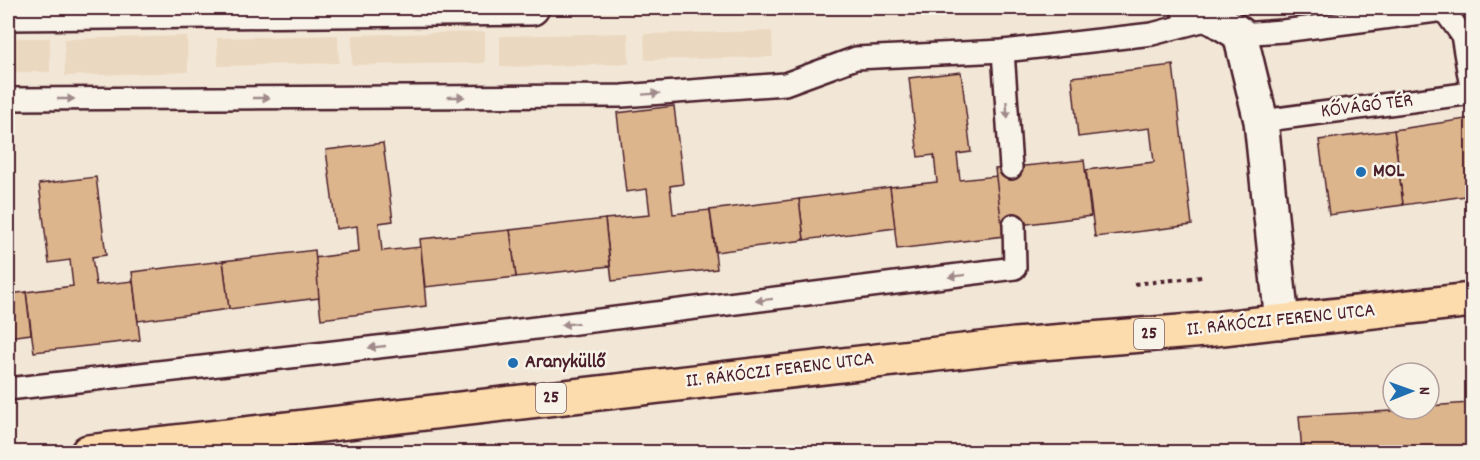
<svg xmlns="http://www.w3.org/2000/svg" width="1480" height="460" font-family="Dekko,sans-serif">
<rect width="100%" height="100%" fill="#f2e7d6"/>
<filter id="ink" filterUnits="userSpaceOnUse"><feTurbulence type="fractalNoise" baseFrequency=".0167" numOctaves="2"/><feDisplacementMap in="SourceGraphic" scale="12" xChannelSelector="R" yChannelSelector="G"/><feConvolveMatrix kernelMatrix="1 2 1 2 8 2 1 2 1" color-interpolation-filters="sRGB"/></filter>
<g filter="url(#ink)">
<g fill="#ebd8c0">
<path d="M772,31L773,57L645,60L644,34Z"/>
<path d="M485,32V63L352,65V35Z"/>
<path d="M628,33L629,64L500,67V36Z"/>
<path d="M338,35L339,63L218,66L217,38Z"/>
<path d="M187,36L188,72L65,76L64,39Z"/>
<rect x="8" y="38" width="42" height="34"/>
</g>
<g fill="#dcb58d" stroke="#4a1f2b" stroke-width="1.5">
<path d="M1173,65L1192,225L1095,237L1086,170L1154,162L1150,128L1078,137L1072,77Z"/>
<path d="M961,72L971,152L957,154L960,180L997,176L1004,236L897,249L890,187L937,182L934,155L918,157L909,78Z"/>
<path d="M674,106L683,184L670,186L673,214L710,210L717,269L612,281L605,219L650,215L647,189L626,192L617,113Z"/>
<path d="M1472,118V195L1403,205L1394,130Z"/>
<path d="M1394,130L1403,205L1329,215L1319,140Z"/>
<path d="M383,143L393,221L379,223L382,251L421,247L426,306L321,319L314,258L359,252L357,226L336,229L326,150Z"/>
<path d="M1084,160L1091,216L1002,227L995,169Z"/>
<path d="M96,177L106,255L92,257L96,285L133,281L140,340L34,352L26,292L73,286L70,260L49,263L39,184Z"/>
<path d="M890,187L895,228L804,240L799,199Z"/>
<path d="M799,199L804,240L716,252L710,210Z"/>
<path d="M605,219L610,266L516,277L510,230Z"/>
<path d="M510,230L516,277L425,287L420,239Z"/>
<path d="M315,250L319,298L229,309L223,261Z"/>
<path d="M223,261L229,309L138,321L132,272Z"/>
<path d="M26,292L31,334L8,337V294Z"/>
<path d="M1469,403L1472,452H1302L1299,416L1429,409V406Z"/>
</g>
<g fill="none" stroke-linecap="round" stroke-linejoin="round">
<defs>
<g id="lane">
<path d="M1240,34L1283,31L1444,10L1462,35L1472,93"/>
<path d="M1003,51L1011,168"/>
<path d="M8,99L622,96L785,84L856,58L1003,51L1152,34L1213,18"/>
<path d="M1261,121L1472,93"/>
<path d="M8,389L448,339L1015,268L1014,225"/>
</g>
<g id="street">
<path d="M1188,8L1214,18L1240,34L1261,121L1282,322"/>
<path d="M8,13L532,8"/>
</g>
<path id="primary" d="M88,452L1015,345L1205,330L1472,300"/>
</defs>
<use href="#lane" stroke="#4a1f2b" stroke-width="26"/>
<use href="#street" stroke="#4a1f2b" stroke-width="38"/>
<use href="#primary" stroke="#4a1f2b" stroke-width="38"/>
<path stroke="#4a1f2b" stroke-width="4" stroke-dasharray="4.5 4.5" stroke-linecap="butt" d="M1134,284L1202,277"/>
<use href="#lane" stroke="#f7f3e8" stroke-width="21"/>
<use href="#street" stroke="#f7f3e8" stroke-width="33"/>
<use href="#primary" stroke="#fcdcac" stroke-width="33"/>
</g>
<defs><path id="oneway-solid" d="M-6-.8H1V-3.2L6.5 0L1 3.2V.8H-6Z" transform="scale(1.5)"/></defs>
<g fill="#a0898a">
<use href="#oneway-solid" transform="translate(651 94) rotate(-4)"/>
<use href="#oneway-solid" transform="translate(456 97)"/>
<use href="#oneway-solid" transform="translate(261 98)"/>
<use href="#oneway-solid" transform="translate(66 99)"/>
<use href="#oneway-solid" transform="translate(1007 110) rotate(86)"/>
<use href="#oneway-solid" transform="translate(957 276) rotate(173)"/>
<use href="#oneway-solid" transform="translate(764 300) rotate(173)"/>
<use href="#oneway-solid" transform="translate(570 324) rotate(173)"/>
<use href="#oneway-solid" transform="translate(377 347) rotate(174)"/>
</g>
</g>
<g fill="#1f6fb2" stroke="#f7f3e8" stroke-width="2">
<circle cx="1361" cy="172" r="6"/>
<circle cx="513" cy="363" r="6"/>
</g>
<g text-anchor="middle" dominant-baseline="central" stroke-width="5" stroke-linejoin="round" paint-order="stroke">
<g fill="#f7f3e8" stroke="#7e5f64" stroke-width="1.5">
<rect x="1134" y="319" width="30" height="30" rx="4.5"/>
<rect x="536" y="383" width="30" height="30" rx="4.5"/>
</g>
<g font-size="18" font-weight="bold" fill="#4a1f2b">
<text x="1149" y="334">25</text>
<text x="551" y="398">25</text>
</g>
<g font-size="20" fill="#4a1f2b" stroke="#f7f3e8">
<text transform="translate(1367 107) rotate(-7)">KŐVÁGÓ TÉR</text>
<text transform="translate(1281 321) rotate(-6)">II. RÁKÓCZI FERENC UTCA</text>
<text transform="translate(780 371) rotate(-7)">II. RÁKÓCZI FERENC UTCA</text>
</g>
<g font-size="20" font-weight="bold" fill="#4a1f2b" stroke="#f7f3e8" text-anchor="start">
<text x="1373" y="172">MOL</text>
<text x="525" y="363">Aranyküllő</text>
</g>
</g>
<rect width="1480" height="460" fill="none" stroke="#f7f3e8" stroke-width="30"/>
<rect x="15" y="15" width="1450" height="430" fill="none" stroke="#4a1f2b" stroke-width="2" filter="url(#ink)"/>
<g transform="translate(1411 391) rotate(89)"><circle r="28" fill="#f7f3e8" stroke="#b29e9c" stroke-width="1.5"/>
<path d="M0-4.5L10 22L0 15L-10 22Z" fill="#1f6fb2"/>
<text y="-9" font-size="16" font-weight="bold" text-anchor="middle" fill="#4a1f2b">N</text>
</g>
</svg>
